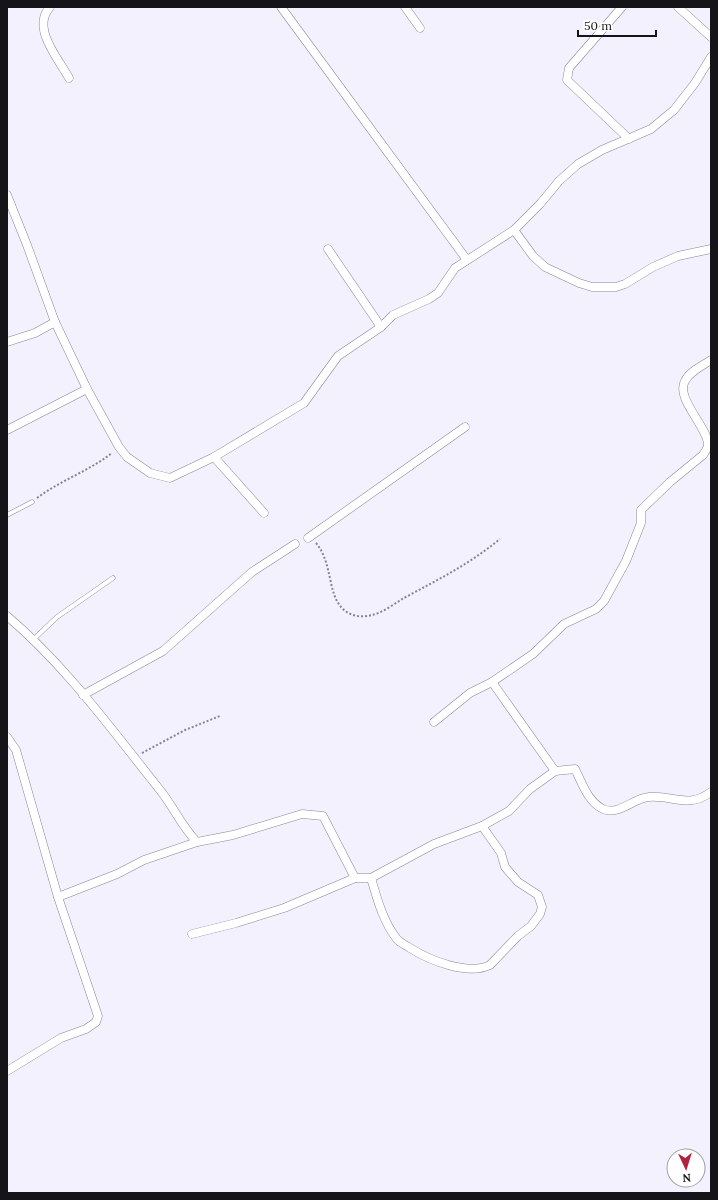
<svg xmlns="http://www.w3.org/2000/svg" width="718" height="1200" font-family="Lora,serif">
<rect width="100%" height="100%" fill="#f2f1fd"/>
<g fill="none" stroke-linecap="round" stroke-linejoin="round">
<defs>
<g id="lane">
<path d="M7,515L32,502"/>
<path d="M34,639L57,617L113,578"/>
</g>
<g id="street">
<path d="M50,7C31,28 58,58 69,78"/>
<path d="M281,7L467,260"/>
<path d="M405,7L420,28"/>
<path d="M622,7L569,68L567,80L629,139"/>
<path d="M678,7L711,37"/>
<path d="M7,195L27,245L55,322"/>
<path d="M514,230L533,256L545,267L579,283L592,287H616L625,284L653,267L678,256L711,249"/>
<path d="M328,249L381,327"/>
<path d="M7,342L35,333L55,322L87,389L119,447L127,457L150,473L170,478L214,457L264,513"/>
<path d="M7,430L87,389"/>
<path d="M214,457L304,403L338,356L381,327L393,315L429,299L438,293L455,268L514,230L540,204L559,181L578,164L602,150L651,129L674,110L695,83L711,57"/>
<path d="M308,538L465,427"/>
<path d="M7,616C66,666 112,730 160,790C173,806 182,827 197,842"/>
<path d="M492,682L555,771"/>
<path d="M83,695L163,651L252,572L295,544"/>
<path d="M434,722L470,693L492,682L533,654L564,624L596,609L604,601L626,561L641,523V510L670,482L703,455C705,452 708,448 708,444C707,426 675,398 685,381C690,371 702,366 711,360"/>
<path d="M7,737L16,750L58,897L98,1016L96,1022L86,1029L61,1038L7,1071"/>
<path d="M371,878C377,898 383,922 397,939C400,943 406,945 410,948C429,960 468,976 490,965L518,936L531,926L540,914L542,907L538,895L518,882L505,867L501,853L482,826L509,811L530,789L555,771L575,769C582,783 588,802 603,809C619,816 633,798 649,797C673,795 688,809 711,792"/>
<path d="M58,897L117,874L144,860L197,842L233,835L302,814L323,816L355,878"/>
<path d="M192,934L236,923L284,908L355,878H371L434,844L482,826"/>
</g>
</defs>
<use href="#lane" stroke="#888795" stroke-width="5"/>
<use href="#street" stroke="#888795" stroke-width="9"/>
<g stroke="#85858d" stroke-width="2" stroke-dasharray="2 2" stroke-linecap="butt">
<path d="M37,498C61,480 89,471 112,453"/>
<path d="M316,543C333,563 327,594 343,609C350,616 362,618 372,615C382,613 394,604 404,598C439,579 468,565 500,539"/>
<path d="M142,753L185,730L220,716"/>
</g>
<use href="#lane" stroke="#fff" stroke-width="4"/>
<use href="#street" stroke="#fff" stroke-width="8"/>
</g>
<rect width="718" height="1200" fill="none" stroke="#141419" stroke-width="16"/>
<g transform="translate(686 1168) rotate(176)"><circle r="19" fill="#ffffff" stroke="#a1a1a3"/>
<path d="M0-3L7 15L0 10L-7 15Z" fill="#b3213d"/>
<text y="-6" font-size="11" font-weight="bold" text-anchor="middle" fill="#141419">N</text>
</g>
<path d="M578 30v6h78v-6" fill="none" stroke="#141419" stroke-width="2"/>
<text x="584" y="30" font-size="12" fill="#141419" stroke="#ffffff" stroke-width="3" paint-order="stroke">50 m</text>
</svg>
